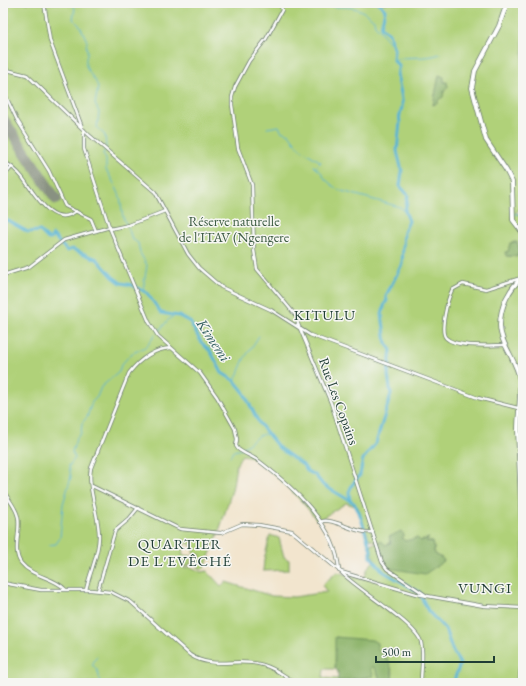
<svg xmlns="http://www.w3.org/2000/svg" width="526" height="686" font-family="'EB Garamond',serif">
<rect width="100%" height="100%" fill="#f6f6f2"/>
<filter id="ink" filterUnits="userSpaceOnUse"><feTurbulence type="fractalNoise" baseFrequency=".025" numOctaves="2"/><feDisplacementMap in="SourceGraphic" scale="8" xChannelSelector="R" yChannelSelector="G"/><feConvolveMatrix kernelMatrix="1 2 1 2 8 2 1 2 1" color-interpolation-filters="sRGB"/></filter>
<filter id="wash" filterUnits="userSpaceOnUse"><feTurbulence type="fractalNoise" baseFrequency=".012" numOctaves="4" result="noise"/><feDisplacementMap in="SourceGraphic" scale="16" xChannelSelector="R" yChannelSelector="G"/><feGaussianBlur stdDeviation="0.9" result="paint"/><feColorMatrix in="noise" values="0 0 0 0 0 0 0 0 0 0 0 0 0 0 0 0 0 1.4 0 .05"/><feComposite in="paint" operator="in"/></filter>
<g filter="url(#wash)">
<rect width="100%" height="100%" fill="#f2e5ce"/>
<g fill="#b0d179" stroke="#688756" fill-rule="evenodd">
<path d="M3,3H523V210H518L516,213L521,215L523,219V683H391L393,672L385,656L377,648L336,637V669H324L323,678L338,679L339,681L373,676L370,668L374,667L382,683H3ZM443,79L448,87L433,105L437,87ZM510,243L517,244L519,247L517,257L507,256L505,252H508ZM242,455C262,456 304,503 316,519L319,520L346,503L358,507L369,539L386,545L402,537L405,541H420L429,538L426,542L434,547L435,555L442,558L444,561L398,569L388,568L377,543L371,544L372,554L375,560L368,567L364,579L337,572L322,585L327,592L294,597L272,596L229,583L226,582L221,586L207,571L201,572L191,567L183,568V566L190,565L192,556L182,555L186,542L195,548L193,553L201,555L197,564L198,567L202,569L204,568C216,543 224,516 232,490C235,478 234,464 242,455Z"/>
<path d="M270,535L279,538L284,557L289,560V570L263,571L264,560Z"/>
</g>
<g fill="#8cb369" stroke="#56784e">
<path d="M439,75L444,77V82H447L448,87L444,91L443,97L438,100V103L433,105Z"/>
<path d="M515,242H517L519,248L518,256H506L505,252H508L510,243Z"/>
<path d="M401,531L404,535L402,538L405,541L417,538L421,541L429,538L426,541L432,542L435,555L442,558L444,561L425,574L388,568L377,542L381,541L386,545L391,543L389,537Z"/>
<path d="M335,637L372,640L377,643V648C388,657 394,668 392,682L382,683L374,667L370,668L374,676L338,681V672L335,668Z"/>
</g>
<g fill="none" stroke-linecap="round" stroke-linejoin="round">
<g stroke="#56b4d4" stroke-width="1">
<path d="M71,3L75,8L73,19L80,26L87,41"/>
<path d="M319,3L333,6"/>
<path d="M334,7C354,7 359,7 374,20L375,25L393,46"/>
<path d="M87,42C85,47 88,50 87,55C82,71 93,73 98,87L95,104L99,112L97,128L105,135L106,148"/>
<path d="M393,60C409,55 424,60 440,54"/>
<path d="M267,128L279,126L281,131L289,134L299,148L321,162L317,166"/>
<path d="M105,150L103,154L106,159V170C109,174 119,192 120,197C122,206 121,216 126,224"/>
<path d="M314,166L321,172L325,179L338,190L400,207L405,211"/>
<path d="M514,214H523"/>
<path d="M128,227L132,239L138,243L140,253L147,265L143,290"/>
<path d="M158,332L169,319L176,315"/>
<path d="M235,381L244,359L259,336"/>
<path d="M230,457L233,451C248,450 254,433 267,434"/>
<path d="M48,545L56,544L60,538L63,504L71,477L69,466L75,458L72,452L76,439L81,433L82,423L87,417L92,402L97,397L101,387L119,372L121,365L131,354L147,346L155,335"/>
<path d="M97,656L92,665C99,669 99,676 100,683"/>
</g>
<g stroke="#56b4d4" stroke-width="3">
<path d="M3,218L28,232L40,231L48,239H51L53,235L67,251L72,249L97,259L113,277L121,283L132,285L147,293L161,313L179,316L190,322L201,342L211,352L222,373L235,381L243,391L259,423L279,448L303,465L307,471L315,475L323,485L354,503L359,512L371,550V557L384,572L419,592L428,611L445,629L452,649L460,664L453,683"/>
<path d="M350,501L349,492L352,485L360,475L363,459L376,443L391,394L388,375L391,350L386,343L382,314L385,303L387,301L386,296L402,264L404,232L409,221L405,211L408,195L400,186L402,171L397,151L400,122C398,115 401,113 402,107C404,93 394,79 399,66L393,60L394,49L389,34L381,27L385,10L379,3"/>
</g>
<path stroke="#889181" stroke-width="11" d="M3,119L56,199"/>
</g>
</g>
<g filter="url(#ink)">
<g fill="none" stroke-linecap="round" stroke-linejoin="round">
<defs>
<g id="secondary">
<path d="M44,3L50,41L82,127"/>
<path d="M280,3L282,10L266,39L249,61L235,87L232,97V105L238,148L252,185L254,250L257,269L297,317L298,324L331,403L382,562L387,569L427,596"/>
<path d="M3,69L27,75L89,135L155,192L188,254L199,268L221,287L271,310L310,335L478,398L518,408"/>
<path d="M3,90L17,120L49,171L65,206L91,219L96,231"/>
<path d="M84,130V149L110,229L149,322L158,336L200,373L217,397L235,429L237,439L236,446L238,449C244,454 252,456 259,461C293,487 337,526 339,571"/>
<path d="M3,161C10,165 17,171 22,177C33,191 53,230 76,211"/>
<path d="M3,177L12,167"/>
<path d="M110,229L129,225L165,211"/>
<path d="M3,275L29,267L64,240L110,227"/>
<path d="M505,345C491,345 456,348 446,338C439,332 448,298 452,290L463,284L486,289L521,278"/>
<path d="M92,486L180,529L221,533L242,524L259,525L292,531L341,572L416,594L484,606L523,608"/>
<path d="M3,490C8,499 16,507 18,517C21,531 12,551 21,563C32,577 54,577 65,589"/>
<path d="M320,522C332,516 357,535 373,532"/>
<path d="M342,573C357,589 416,624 421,642C424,655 421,670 421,683"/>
<path d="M3,583L41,590H91L111,592L131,602L190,655C213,670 238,657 263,665C275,668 286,677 296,683"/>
<path d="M86,590C90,571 99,555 99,536C99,514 87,488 91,468L129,373C140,359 153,349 171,348"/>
<path d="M98,590L115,531L129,519L138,508"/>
</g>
<g id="highway">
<path d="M507,3L499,26L475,71L472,88L486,140L506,170L512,182L513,220L523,233"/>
<path d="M523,277C509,288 500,307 500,325C500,345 518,361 520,381C521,397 518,414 518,430C520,472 521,515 523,557"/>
<path d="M520,683L523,656"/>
</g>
</defs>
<use href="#secondary" stroke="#69786a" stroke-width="4"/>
<use href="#highway" stroke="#69786a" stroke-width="5.5"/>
<use href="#secondary" stroke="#fff" stroke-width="2.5"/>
<use href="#highway" stroke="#fff" stroke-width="4"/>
</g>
</g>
<g text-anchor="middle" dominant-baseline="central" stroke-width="3" stroke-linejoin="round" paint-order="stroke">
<g font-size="14" fill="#3c5b42" stroke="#f6f6f2">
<text x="234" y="221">Réserve naturelle<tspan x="234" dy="16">de l'ITAV (Ngengere</tspan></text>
</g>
<g font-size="14" fill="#1f3d34" stroke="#f6f6f2">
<text transform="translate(339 401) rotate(70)">Rue Les Copains</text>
</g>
<g font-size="15" letter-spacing="1" fill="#1f3d34" stroke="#f6f6f2">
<text x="325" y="314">KITULU</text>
<text x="180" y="543">QUARTIER<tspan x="180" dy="17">DE L'EVÊCHÉ</tspan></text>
<text x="485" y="587">VUNGI</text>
</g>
<g font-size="15" font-style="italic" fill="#2d5b5c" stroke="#f6f6f2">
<text transform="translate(214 340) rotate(56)">Kimemi</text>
</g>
</g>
<rect width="526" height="686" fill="none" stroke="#f6f6f2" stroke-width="16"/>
<path d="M376 656v6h118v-6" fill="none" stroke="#1f3d34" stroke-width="2"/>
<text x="382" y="656" font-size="12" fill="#1f3d34" stroke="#f6f6f2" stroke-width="3" paint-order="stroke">500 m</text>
</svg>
